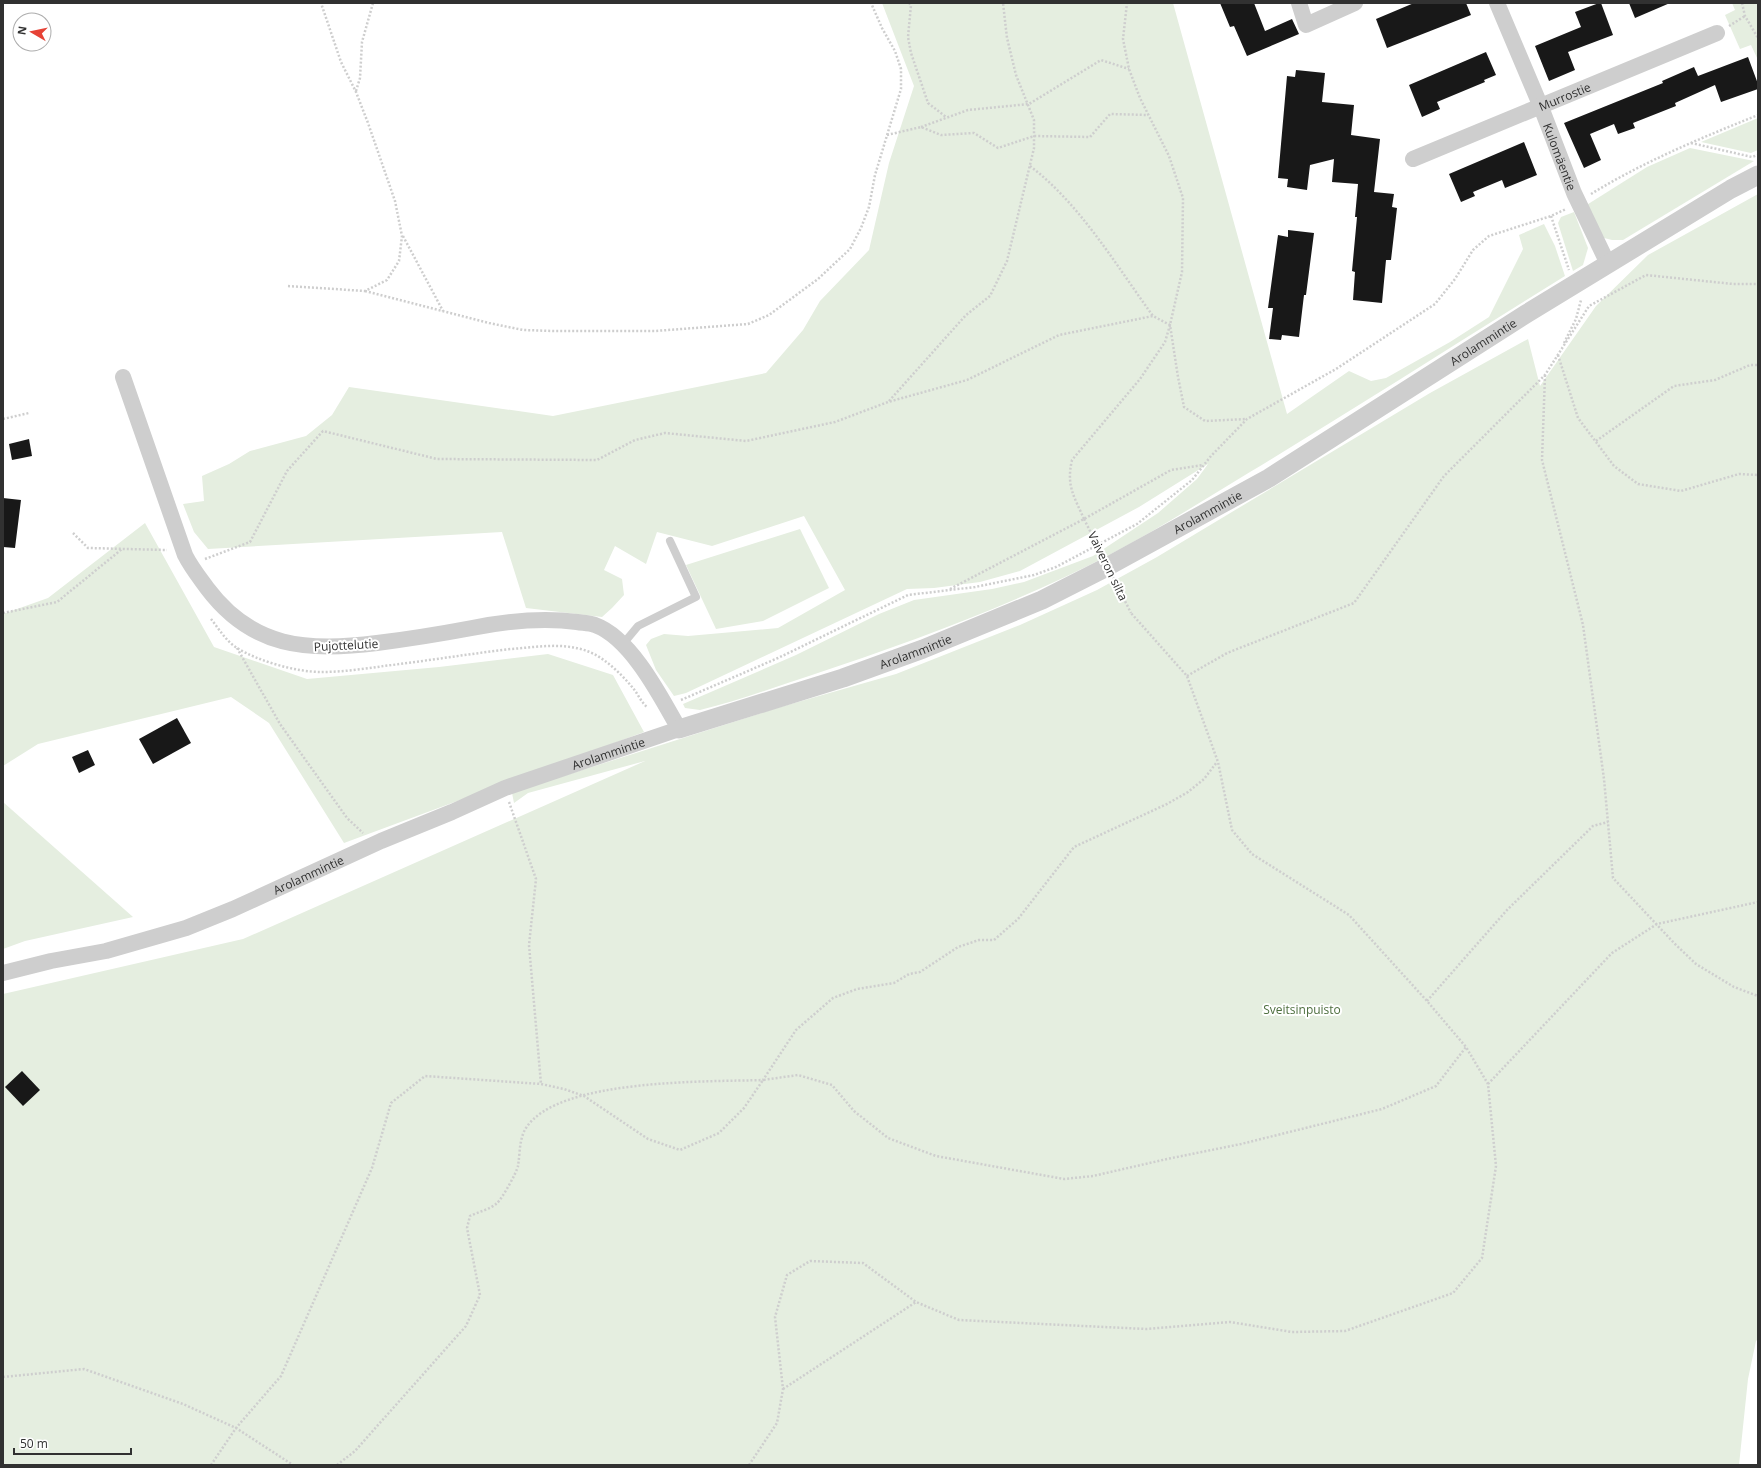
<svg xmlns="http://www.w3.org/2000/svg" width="1761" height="1468" font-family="'Open Sans',sans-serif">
<rect width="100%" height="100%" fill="#fff"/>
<g fill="#e5eee0">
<path d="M882,3H1173L1287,414L1349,371L1371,381L1386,378L1450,342L1489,317L1523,249L1519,235L1544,224L1555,246L1565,276C1460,341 1356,408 1250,472C1204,500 1158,529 1111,554C1016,604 913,641 812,675C775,687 738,701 700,710L685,708L683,704L796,655L879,614L914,600L992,589L1024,582L1093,556L1158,513L1197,479L1208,464L1139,507L1020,571L980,582L934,588L907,589L686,693L674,696L656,670L646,645L651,639L664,634L688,636L778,628L845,590L804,516L712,546L657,532L646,564L615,546L604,570L622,579L624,595L612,608L602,617L526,608L502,532L208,549L194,532L183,504L204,501L202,476L229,464L250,451L306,436L332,415L349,387L553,416L766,373L803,330L820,301L869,250L889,163L914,86Z"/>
<path d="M1732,3H1758V60L1751,45L1740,49L1725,15L1735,10Z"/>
<path d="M1758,118V150L1751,153L1701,142Z"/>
<path d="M1690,148L1754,161L1623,240H1612L1604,238L1585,206L1647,167Z"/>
<path d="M1758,194V1339L1756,1341L1748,1379L1739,1465H3V994L243,939L645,761L528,793L514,803L512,793L523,789L777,708L896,674L1020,625L1097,590L1157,557L1430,393L1528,339L1540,386L1596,306L1648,255Z"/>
<path d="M1574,212L1588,248L1583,265L1573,271L1558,223L1561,217Z"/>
<path d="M145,523L214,647L307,679L439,667L548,654L613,675L644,732L344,843L269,723L231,697L38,744L3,766V614L48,598Z"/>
<path d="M800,529L829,588L763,621L716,629L686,565Z"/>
<path d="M3,802L133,917L25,941L3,949Z"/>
</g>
<g fill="#181818">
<path d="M1220,3H1254L1265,31L1292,19L1299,34L1247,56L1234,26L1230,27Z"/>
<path d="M1414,3H1466L1471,15L1387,48L1376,19Z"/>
<path d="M1599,3H1601L1613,35L1568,52L1575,70L1549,81L1535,46L1581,27L1575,12Z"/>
<path d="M1629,3H1670L1635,18Z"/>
<path d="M1486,52L1496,75L1484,80L1485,82L1437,102L1440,109L1422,117L1409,85Z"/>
<path d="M1748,57L1758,84V89L1721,102L1715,85L1675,103L1676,106L1633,123L1635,128L1618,134L1614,124L1590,134L1601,160L1584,168L1564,123L1663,83L1662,81L1694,67L1698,76Z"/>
<path d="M1296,70L1325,73L1322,102L1354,105L1351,135L1380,139L1374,192L1394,194L1392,207L1397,208L1391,260H1386L1382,303L1353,300L1355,272L1352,271L1357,217H1355L1358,184L1332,182L1334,159L1310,165L1307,190L1287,187L1288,179L1278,178L1287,76L1295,77Z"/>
<path d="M1524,142L1537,175L1505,188L1502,180L1473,192L1475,196L1461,202L1449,174Z"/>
<path d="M1288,230L1314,233L1306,295H1304L1299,337L1282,335L1281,340L1269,339L1273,308H1268L1278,235L1288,237Z"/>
<path d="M29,439L32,456L12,460L9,444Z"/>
<path d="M3,498L21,500L15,548L3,547Z"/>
<path d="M177,718L191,743L153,764L139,739Z"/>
<path d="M88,750L95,765L79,773L72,757Z"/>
<path d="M22,1071L40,1090L23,1106L5,1087Z"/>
</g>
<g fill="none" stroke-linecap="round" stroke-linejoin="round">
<g stroke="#cecece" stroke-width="2.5" stroke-dasharray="2 2" stroke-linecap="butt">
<path d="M909,3L911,5L908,37L911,53L928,103L946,117"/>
<path d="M1742,3L1745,16L1758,38"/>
<path d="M1729,26L1745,16"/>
<path d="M356,91L360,78L362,42L373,3"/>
<path d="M921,127L968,110L1029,104L1101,60L1129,69"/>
<path d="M887,135L921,127L941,135L974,133L998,148L1034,136L1090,137L1110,114L1148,115"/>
<path d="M1691,143L1752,157L1758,155"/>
<path d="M1030,166C1080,204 1116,265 1153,316"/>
<path d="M1591,194C1643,162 1701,138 1758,115"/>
<path d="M1551,216L1569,270"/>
<path d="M403,236L443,311"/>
<path d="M288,286L365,291L387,280L399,261L402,236L395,201L368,123L356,92L341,62L321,3"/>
<path d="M365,291L489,323L523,330L553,331H655L748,324L769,315L818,279L850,249L861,228L869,207L875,175L901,89V69L895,51L882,28L871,3"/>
<path d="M1564,343L1576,319L1581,300"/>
<path d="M1558,355L1578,418L1614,466L1638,484L1681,491L1739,474L1758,475"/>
<path d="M1545,375L1542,460L1583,625L1604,779L1613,878L1675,944L1696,964L1734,987L1758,996"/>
<path d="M889,401L966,315L990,296L1007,261L1034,148V120L1016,75L1007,38L1003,3"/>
<path d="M3,419L29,413"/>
<path d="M1596,441L1674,386L1715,380L1750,365H1758"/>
<path d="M1084,519C1074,496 1066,486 1072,460L1140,379L1165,342L1170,325L1182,272L1183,198L1169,156L1140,98L1129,69L1123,39L1127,3"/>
<path d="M73,533L88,548L167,550"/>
<path d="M205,559L250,542L287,471L323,431L437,459L597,460L635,440L665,433L746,441L835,422L888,402L967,380L1059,335L1153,316L1170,325L1178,377L1184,407L1205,421L1247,419"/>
<path d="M950,589L1084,519L1171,470L1203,465"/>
<path d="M3,613L57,602L122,549"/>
<path d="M211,619C219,629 226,641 237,648C258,661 296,672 321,672C342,672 364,669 384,666C426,661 468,654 511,649C539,647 567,641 594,654C609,662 622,675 633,688C638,694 641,702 647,707"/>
<path d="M237,648L280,724L347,818L363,833"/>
<path d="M1187,676L1227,653L1354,603L1444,476L1545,375L1589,306L1646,275L1733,284H1758"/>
<path d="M681,700L778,658L908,595L975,587L1034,575L1056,567L1137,524L1192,480L1211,456L1247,419L1336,369L1435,304L1455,279L1473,250L1489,236L1551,216L1566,209"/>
<path d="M509,802L536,879L529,945L541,1084"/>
<path d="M1427,1001L1507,910L1593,826L1608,822"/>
<path d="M1488,1084L1612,953L1657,924L1758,902"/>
<path d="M3,1377L84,1369L183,1404L236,1428L293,1465"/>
<path d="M783,1389L916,1302"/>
<path d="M211,1465L236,1428L281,1376L372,1168L391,1103L425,1076L541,1084L564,1089L584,1096L648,1139L680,1150L719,1133L744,1108L763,1080L798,1075L832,1085L854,1111L888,1138L936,1156L1064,1179L1093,1176L1167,1159L1241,1144L1382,1109L1436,1086L1466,1047"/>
<path d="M337,1465L355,1451L466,1326L480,1295L467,1228L470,1216C478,1212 491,1209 497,1203C502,1199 517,1172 518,1166C520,1154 519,1139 526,1128C558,1078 708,1082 763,1080L796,1030L833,998L857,989L894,983L909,974L920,972L958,947L979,940H994L1018,919L1074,847L1167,804L1188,792L1204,779L1217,762"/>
<path d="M749,1465L777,1423L783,1389L775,1317L787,1275L810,1261L863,1263L916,1302L959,1320L1146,1329L1230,1322L1292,1332L1345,1331L1453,1293L1482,1258L1496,1166L1488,1084L1466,1047L1427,1001L1349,915L1252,854L1232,830L1218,762L1187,676L1131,613"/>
</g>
<path stroke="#cecece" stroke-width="8" d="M623,644L638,626L696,597L670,541"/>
<g stroke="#cecece" stroke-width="16">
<path d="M1299,3L1306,25L1355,3"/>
<path id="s1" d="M1497,3L1541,107L1574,193L1608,264"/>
<path id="s2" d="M1413,159L1717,33"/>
<path id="s3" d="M3,973L51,961L106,951L186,928L233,909L381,841L452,812L505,788L679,729C661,697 631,638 595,625C590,623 583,623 577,622C541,617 507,621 472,628C440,634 409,639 377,643C307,652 252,648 207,588C199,577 191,567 185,555L123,377"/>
</g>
<path stroke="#cecece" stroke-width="19" id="s4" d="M679,729L843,678L923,649L1042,600L1103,569L1269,478L1526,314L1731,189L1758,175"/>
<path stroke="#cecece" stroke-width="2.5" stroke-dasharray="2 2" stroke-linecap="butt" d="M1084,519L1131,613"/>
</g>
<g text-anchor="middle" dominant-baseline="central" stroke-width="4" stroke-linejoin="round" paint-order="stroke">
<g font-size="12" fill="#313131" stroke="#fff">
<text stroke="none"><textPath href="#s2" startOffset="164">Murrostie</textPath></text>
<text stroke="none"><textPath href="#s1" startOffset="166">Kulomäentie</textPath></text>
<text stroke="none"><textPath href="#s4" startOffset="897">Arolammintie</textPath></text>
<text stroke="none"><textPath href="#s4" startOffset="573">Arolammintie</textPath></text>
<text transform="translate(1108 566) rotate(64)">Vaiveron silta</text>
<text transform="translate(346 645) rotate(-3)">Pujottelutie</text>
<text stroke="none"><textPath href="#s4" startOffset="249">Arolammintie</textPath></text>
<text stroke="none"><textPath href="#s3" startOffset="646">Arolammintie</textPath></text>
<text stroke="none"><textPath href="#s3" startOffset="322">Arolammintie</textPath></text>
</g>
<g font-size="12" fill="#4d6e3e" stroke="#fff">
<text x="1302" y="1009">Sveitsinpuisto</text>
</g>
</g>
<rect width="1761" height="1468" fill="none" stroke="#313131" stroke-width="8"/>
<g transform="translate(32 32) rotate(279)"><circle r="19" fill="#ffffff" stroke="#adadad"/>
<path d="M0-3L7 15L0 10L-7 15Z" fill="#e64236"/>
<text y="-6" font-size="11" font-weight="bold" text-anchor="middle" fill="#313131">N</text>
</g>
<path d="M14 1448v6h117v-6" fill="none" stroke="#313131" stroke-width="2"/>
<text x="20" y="1448" font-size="12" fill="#313131" stroke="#ffffff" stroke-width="3" paint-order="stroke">50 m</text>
</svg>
